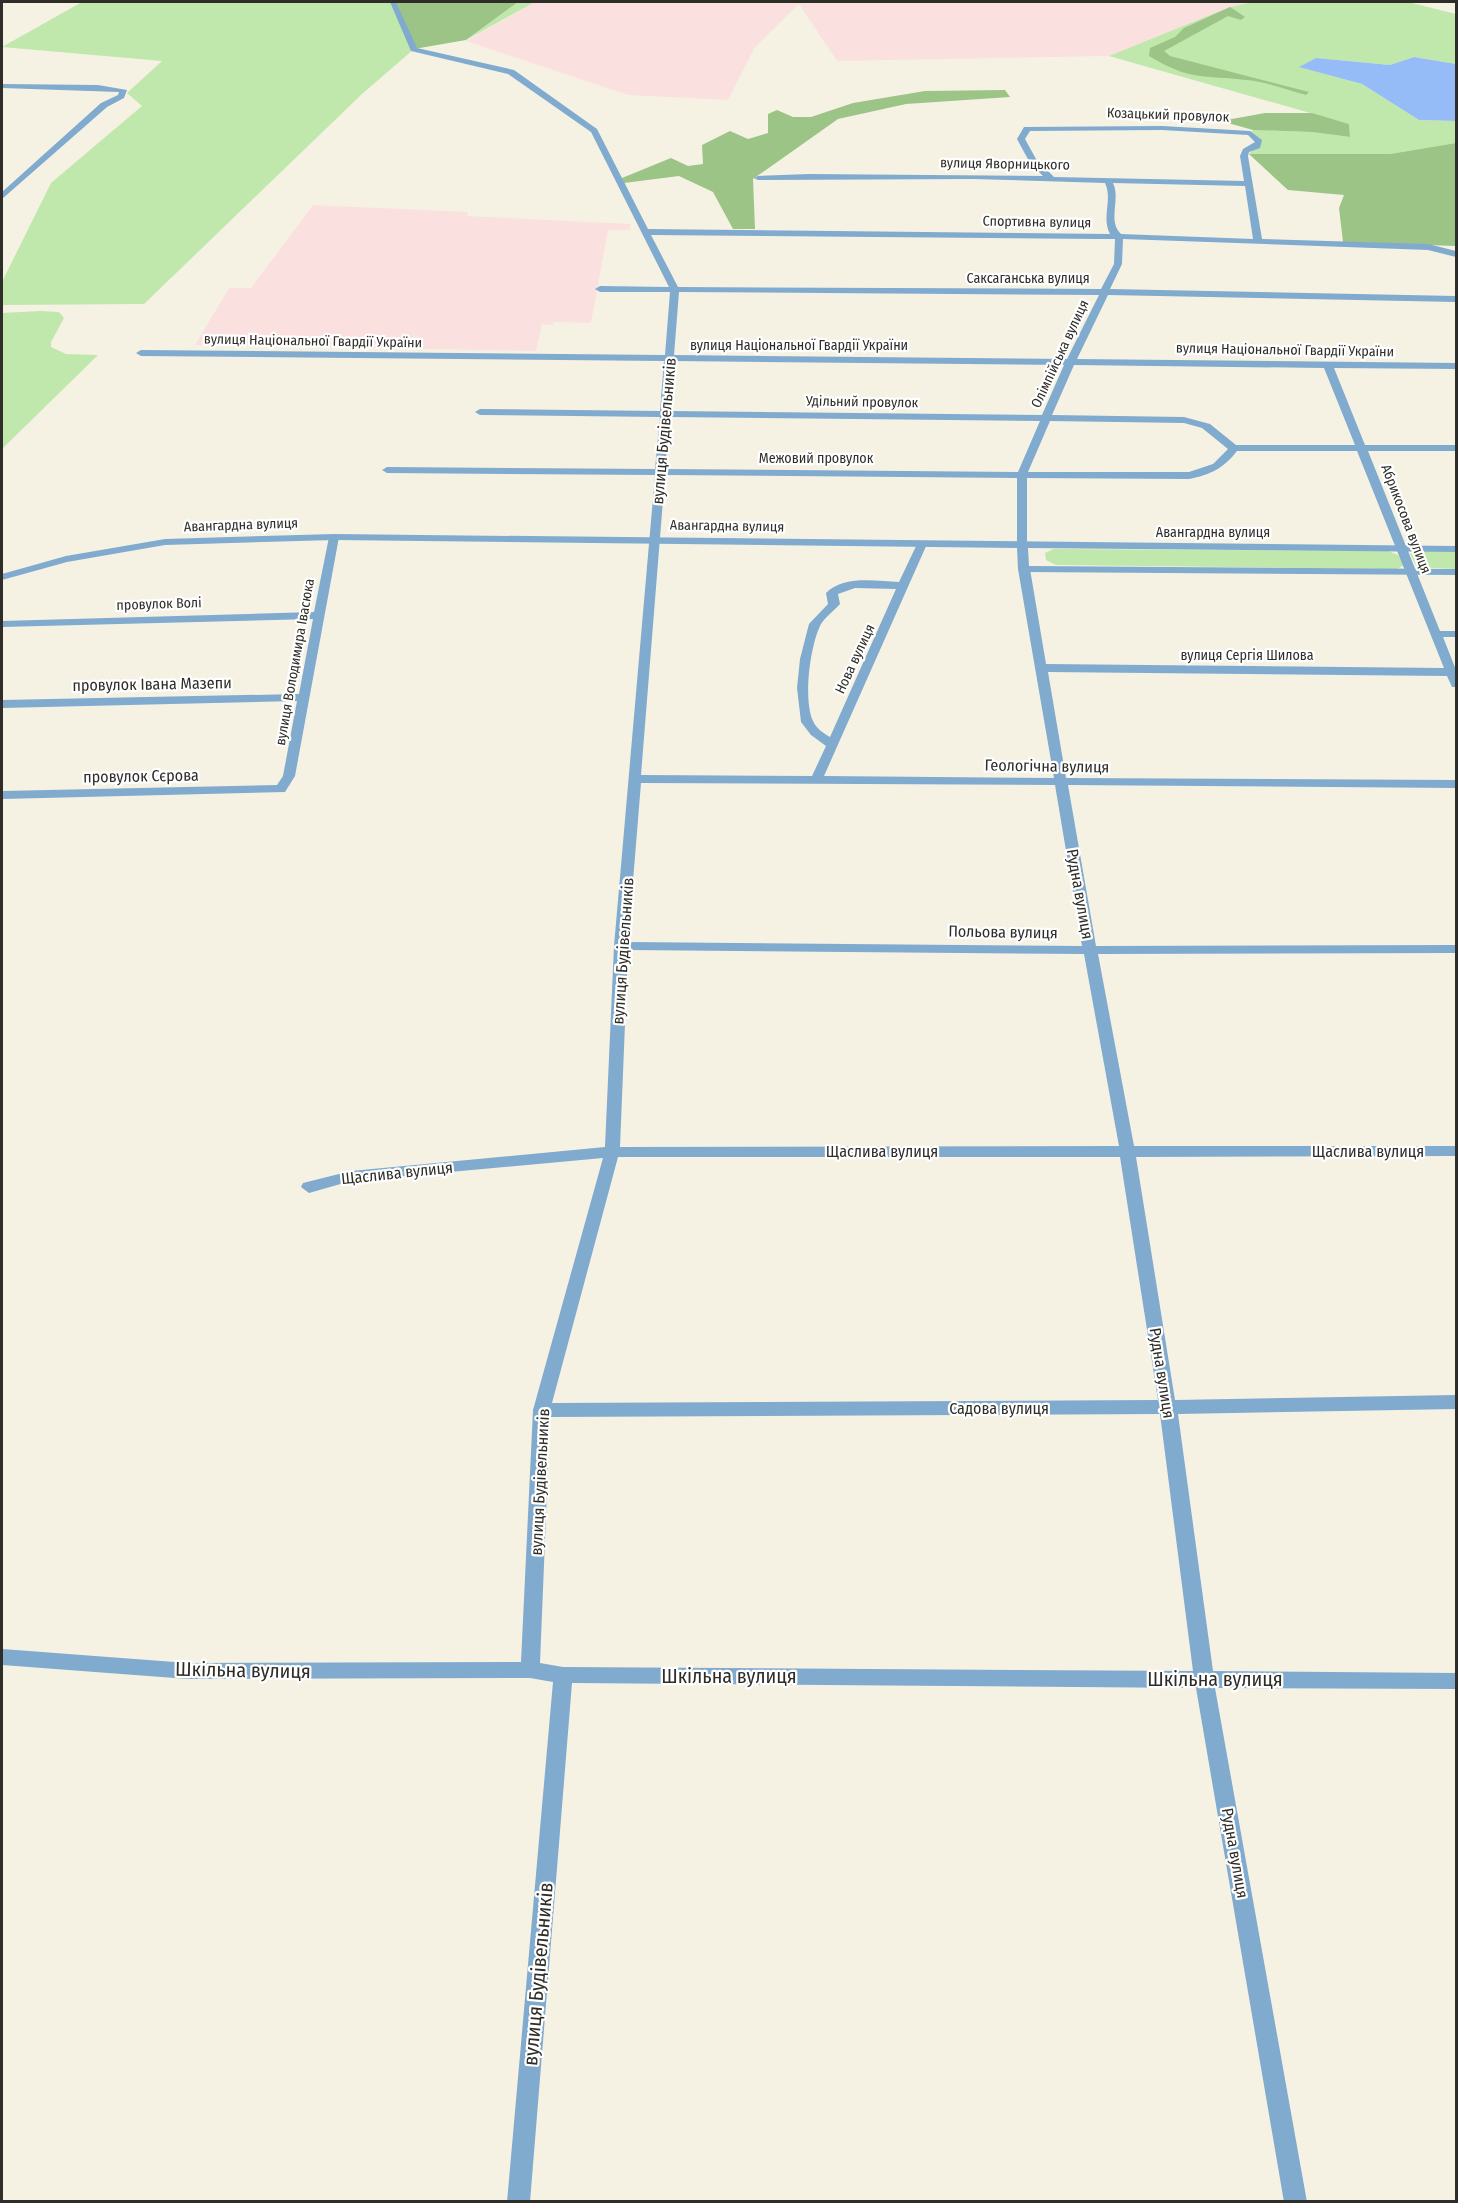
<svg xmlns="http://www.w3.org/2000/svg" width="1458" height="2203" font-family="'Fira Sans Condensed',sans-serif">
<rect width="100%" height="100%" fill="#f5f2e4"/>
<g fill="#fbe0e0">
<path d="M535,2H1254L1230,7L1109,56L837,61L799,4L755,47L728,100L628,95L466,41Z"/>
<path d="M313,205L468,212L467,216L631,224L629,230H608L591,323L553,322V325L542,324L536,351L195,345L229,288H251Z"/>
</g>
<g fill="#c0e7ac">
<path d="M82,2H393L414,49L362,94L144,304L2,305V282L51,183L142,106L127,93L162,61L2,47Z"/>
<path d="M518,2H535L466,40Z"/>
<path d="M1254,2H1408L1456,14V64L1414,57L1390,65L1316,58L1300,67L1362,84L1419,120L1456,121V143L1390,154H1249L1260,139L1251,132L1253,130L1312,132L1350,137L1349,124L1109,56L1230,7Z"/>
<path d="M40,311L59,312L64,318L51,342V347L66,354L98,355L2,449V313Z"/>
<path d="M1053,549L1388,551L1398,555L1404,565L1397,569L1056,565L1046,560L1045,553Z"/>
<path d="M1417,551L1456,552V569L1417,567L1410,554Z"/>
</g>
<g fill="#9bc486">
<path d="M393,2H518L466,40L414,49Z"/>
<path d="M1230,7L1245,17L1241,20L1228,16L1164,51L1170,56L1309,92L1306,95C1287,90 1267,82 1247,80C1203,75 1190,81 1149,56L1150,48L1175,37L1184,28Z"/>
<path d="M1005,90L1010,97L906,104L838,119L753,179L755,229H733L713,192L679,176L624,183L622,178L671,158L688,166L703,164L702,145L730,131L748,139L768,133V114L777,110L793,117H811L853,103L925,91Z"/>
<path d="M1265,113H1312L1349,124L1350,137L1312,132L1253,130L1221,121Z"/>
<path d="M1456,143V246L1343,242L1339,208L1344,195L1288,190L1249,154H1390Z"/>
</g>
<path fill="#95bcf7" d="M1414,57L1456,64V121L1419,120L1362,84L1299,67L1316,58L1390,65Z"/>
<g fill="none" stroke-linecap="round" stroke-linejoin="round">
<g fill="#80aace" fill-rule="evenodd">
<path d="M390,2H396L417,48L514,70L597,129L648,229L1110,234C1101,217 1113,200 1105,183L973,179L758,180L754,178L758,176L809,174L1043,176L1030,163L1017,139L1024,127L1162,126L1250,131L1262,140L1260,148L1249,152L1248,156L1262,239L1428,244L1456,251V257L1428,250L1123,239L1122,264L1110,289L1456,296V302L1108,295L1077,359L1456,363V369L1334,368L1365,445H1456V451H1368L1440,631H1456V637H1443L1456,670V687H1452L1447,676L1048,672L1066,778L1456,780V788L1068,785L1096,946L1456,945V953L1098,954L1134,1146H1456V1156L1136,1157L1175,1400L1456,1395V1409L1178,1414L1213,1671L1456,1673V1689L1215,1688L1307,2202H1284L1196,1688L572,1683L530,2202H507L553,1682L530,1678L188,1679L2,1665V1649L188,1663L521,1662L533,1410L603,1158L351,1181L309,1193L301,1187L303,1183L351,1171L605,1147L614,946L655,475L387,473L382,470L387,467L655,469L660,417L480,415L475,412L480,409L660,411L664,361L141,356L136,353L141,350L665,355L670,292H600L595,289L600,286L669,287L591,132L508,74L411,51ZM1162,130L1248,135L1255,142L1243,149L1240,156L1244,181L1054,177L1036,159L1025,139L1030,131ZM1113,183L1245,186L1253,239L1121,234C1107,221 1121,199 1113,183ZM651,235L1098,239H1115L1114,264L1101,289L678,287ZM679,292L1099,295L1067,359L674,355ZM674,361L1064,365L1042,415L670,411ZM1074,365L1324,368L1355,445H1236L1210,424L1184,417L1052,415ZM670,417L1040,421L1018,472L665,469ZM1050,421L1184,423L1202,428L1228,449L1213,464L1189,472H1028ZM1237,451H1357L1444,668L1046,664L1030,569L1024,566L1018,569L1054,778L824,776L927,544L922,541L917,544L899,582C877,581 843,575 826,593L828,604L809,624L800,659L797,688L801,722L811,735L826,746L812,776L641,775L665,475L1017,478V545L1022,548L1027,545V478L1189,479C1210,475 1224,468 1237,451ZM855,588L896,589L830,737C823,733 816,728 813,721C803,700 810,645 821,624C825,617 834,611 840,604L838,594ZM641,783L1055,785L1082,946L628,942ZM628,950L1084,954L1119,1146L620,1147ZM618,1157H1120L1158,1400L552,1403ZM1160,1414L1193,1671L563,1667L540,1663L550,1417Z"/>
<path d="M2,84L98,85L127,90L124,98L107,107L2,199V192L101,103L118,95L119,92L2,88Z"/>
<path d="M334,534L339,537L295,776L285,792L2,799V791L277,785L283,776L297,701L2,708V700L299,694L313,619L2,627V621L314,612L329,537Z"/>
</g>
<path fill="#80aace" fill-rule="evenodd" d="M334,534L1456,546V552L1028,548L1029,566L1456,569V575L1024,572L1018,569L1017,548L334,540L165,545L67,562L2,580V574L66,556L165,539Z"/>
</g>
<g text-anchor="middle" dominant-baseline="central" stroke-width="4.5" stroke-linejoin="round" paint-order="stroke">
<g font-size="14" fill="#2e2d28" stroke="#fff">
<text transform="translate(1168 115) rotate(2)">Козацький провулок</text>
<text transform="translate(1005 164) rotate(1)">вулиця Яворницького</text>
<text transform="translate(1037 222) rotate(1)">Спортивна вулиця</text>
<text x="1028" y="278">Саксаганська вулиця</text>
<text transform="translate(313 341) rotate(1)">вулиця Національної Гвардії України</text>
<text x="799" y="345">вулиця Національної Гвардії України</text>
<text transform="translate(1285 350) rotate(1)">вулиця Національної Гвардії України</text>
<text transform="translate(1060 354) rotate(-65)">Олімпійська вулиця</text>
<text transform="translate(862 402) rotate(1)">Удільний провулок</text>
<text x="816" y="458">Межовий провулок</text>
<text transform="translate(1406 519) rotate(69)">Абрикосова вулиця</text>
<text transform="translate(241 525) rotate(-2)">Авангардна вулиця</text>
<text transform="translate(727 526) rotate(1)">Авангардна вулиця</text>
<text x="1213" y="532">Авангардна вулиця</text>
<text transform="translate(159 604) rotate(-2)">провулок Волі</text>
<text x="1247" y="655">вулиця Сергія Шилова</text>
<text transform="translate(855 659) rotate(-65)">Нова вулиця</text>
<text transform="translate(295 662) rotate(-80)">вулиця Володимира Івасюка</text>
</g>
<g font-size="16" fill="#2e2d28" stroke="#fff">
<text transform="translate(664 431) rotate(-85)">вулиця Будівельників</text>
<text transform="translate(152 684) rotate(-1)">провулок Івана Мазепи</text>
<text transform="translate(1047 766) rotate(1)">Геологічна вулиця</text>
<text transform="translate(141 776) rotate(-1)">провулок Сєрова</text>
<text transform="translate(1080 894) rotate(80)">Рудна вулиця</text>
<text transform="translate(1003 932) rotate(1)">Польова вулиця</text>
<text transform="translate(623 951) rotate(-86)">вулиця Будівельників</text>
<text x="882" y="1151">Щаслива вулиця</text>
<text x="1368" y="1151">Щаслива вулиця</text>
<text transform="translate(397 1173) rotate(-6)">Щаслива вулиця</text>
<text transform="translate(1162 1373) rotate(81)">Рудна вулиця</text>
<text x="999" y="1408">Садова вулиця</text>
<text transform="translate(540 1482) rotate(-87)">вулиця Будівельників</text>
<text transform="translate(1235 1853) rotate(80)">Рудна вулиця</text>
</g>
<g font-size="20" fill="#2e2d28" stroke="#fff">
<text transform="translate(243 1670) rotate(1)">Шкільна вулиця</text>
<text x="729" y="1676">Шкільна вулиця</text>
<text x="1215" y="1679">Шкільна вулиця</text>
<text transform="translate(538 1974) rotate(-85)">вулиця Будівельників</text>
</g>
</g>
<rect width="1458" height="2203" fill="none" stroke="#2e2d28" stroke-width="6"/>
</svg>
